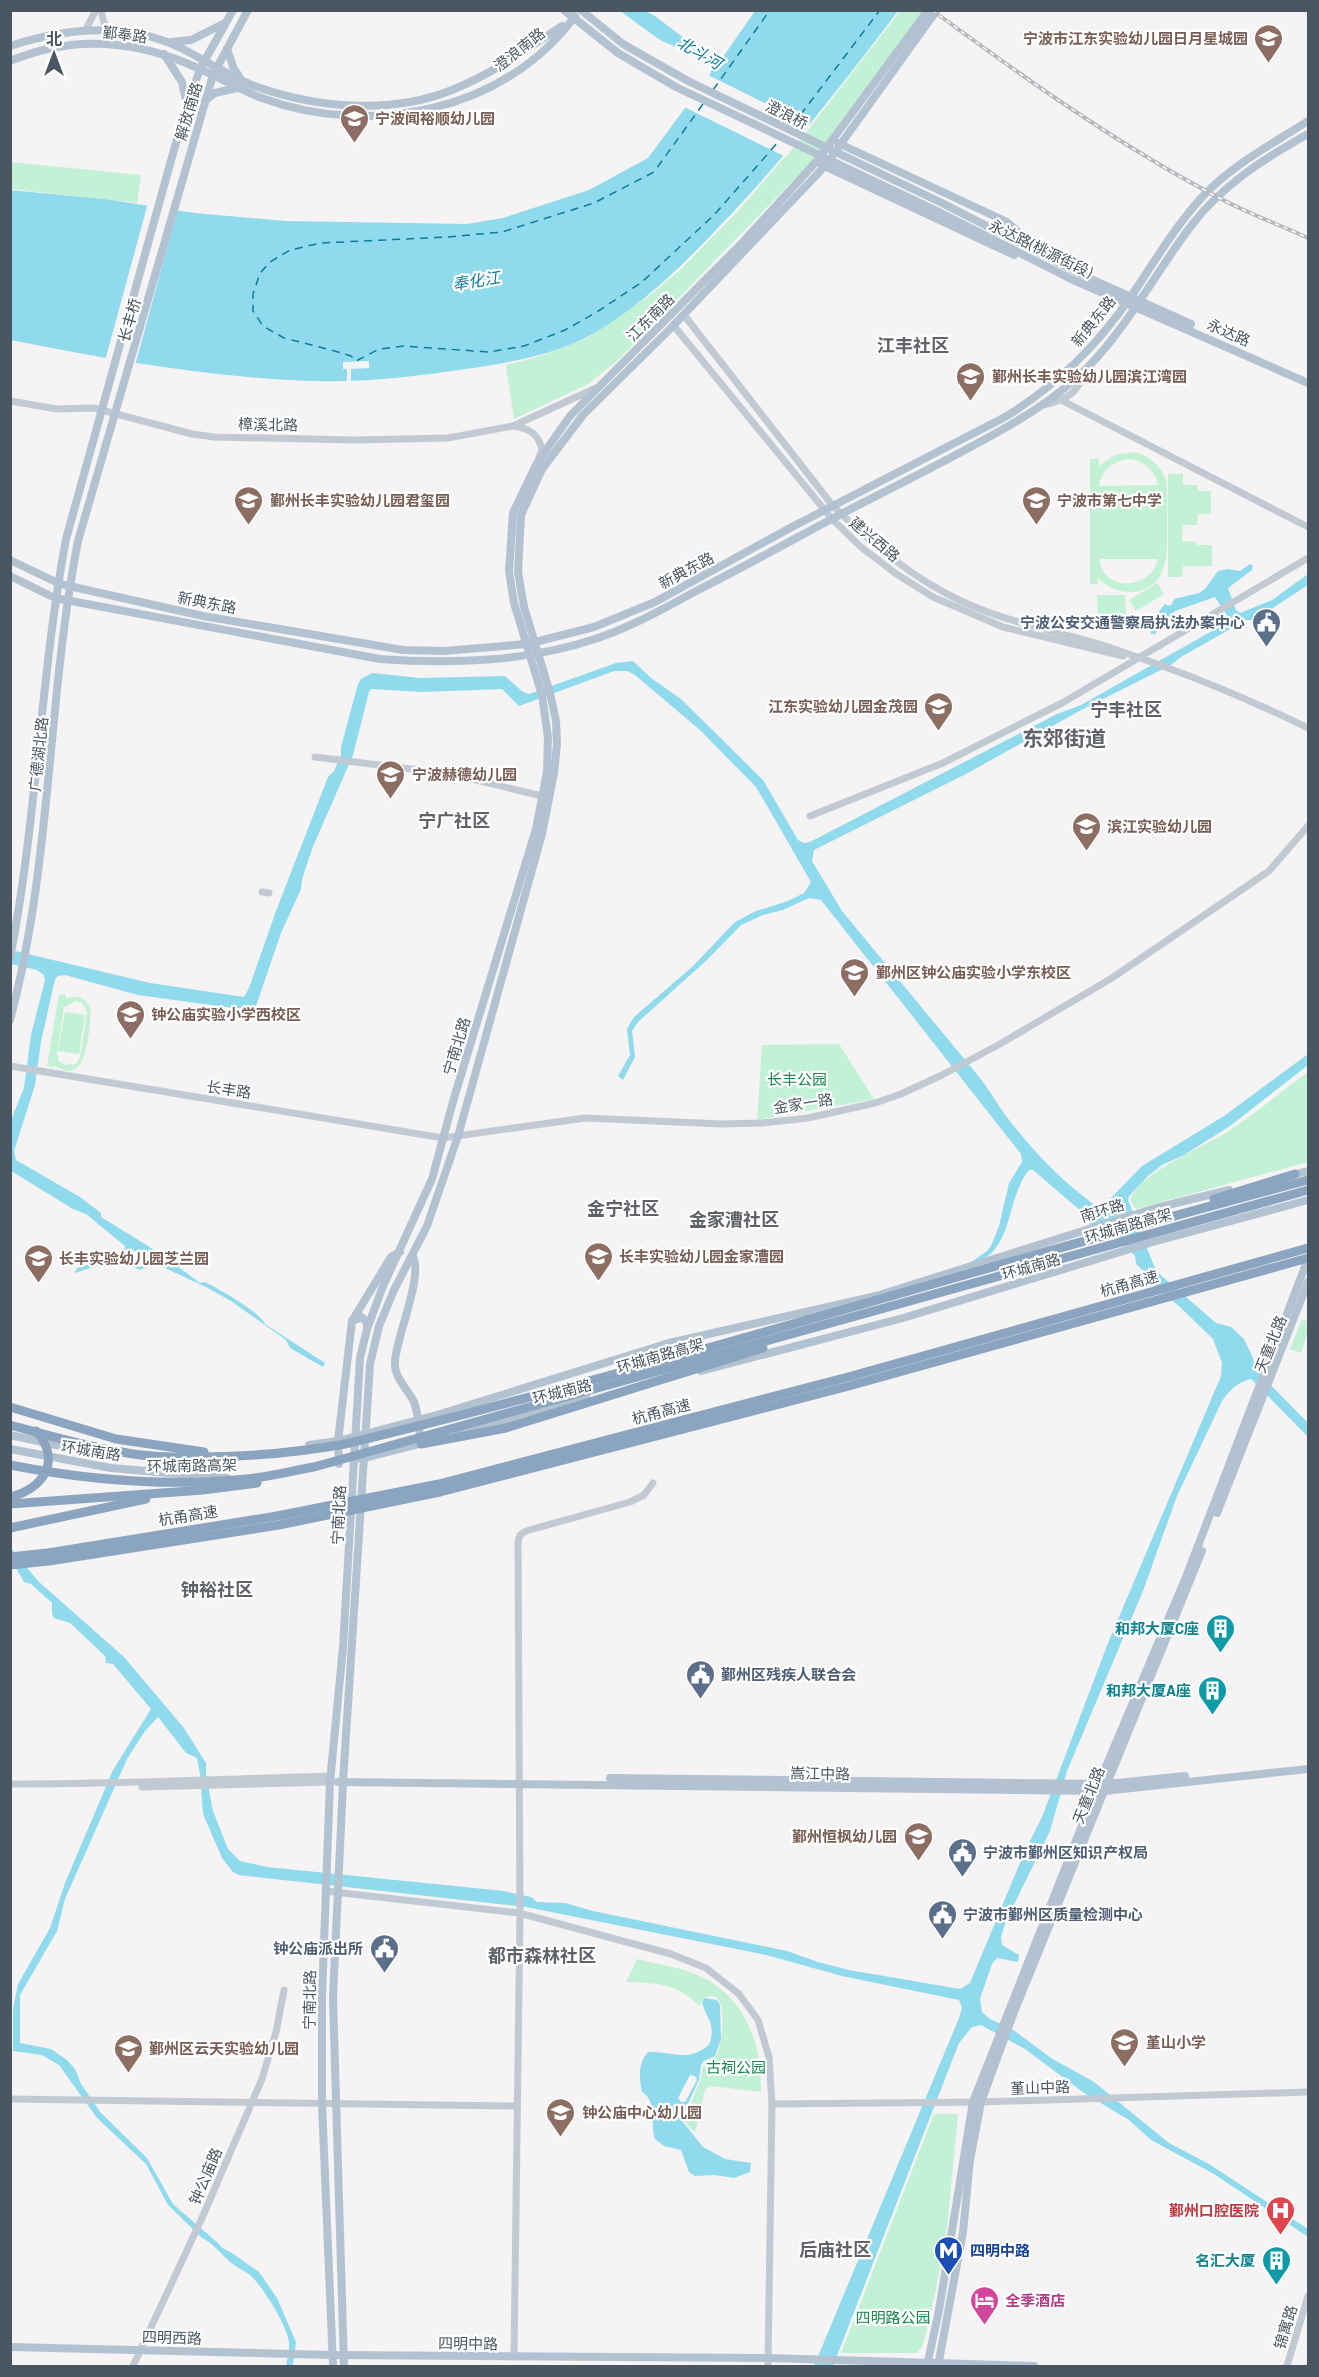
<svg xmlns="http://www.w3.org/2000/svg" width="1319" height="2377" font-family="Barlow,'Noto Sans SC',sans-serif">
<rect width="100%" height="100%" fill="#f5f3f3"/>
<g fill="#c3f1d5" fill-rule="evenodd">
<path d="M900,11H923L813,160L618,360L588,384L514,419L506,365L537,357L585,339L649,296L679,271L740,209L808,130Z"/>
<path d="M11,162L141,175L137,203L11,189Z"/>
<path d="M1134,452C1150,456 1160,465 1166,480C1168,493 1167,508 1167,522C1167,551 1171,588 1132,592C1119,593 1107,587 1098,578V584H1090V459H1099V466L1114,455ZM1130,459C1145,461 1155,471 1158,485L1099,486C1102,469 1114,460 1130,459ZM1100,559H1158C1150,592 1101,591 1100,559Z"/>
<path d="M1168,474H1183V485H1197L1198,491H1211V514H1198L1197,525H1183L1182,541L1197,542V545H1212V566H1183L1182,577H1168Z"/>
<path d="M1157,583L1164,594L1136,611L1129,600Z"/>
<path d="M1097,595H1125L1126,618H1098Z"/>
<path d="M59,994L66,995V999C77,993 88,999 91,1011C89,1028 88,1090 55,1065L54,1067L47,1066ZM76,1001L82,1003L87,1012L80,1057L76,1064L65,1065L59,1062L57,1054L64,1007Z"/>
<path d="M65,1012L85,1015L79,1054L58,1051Z"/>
<path d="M839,1044L874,1099L757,1120L762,1045Z"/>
<path d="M1308,1072V1162L1136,1209L1130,1200C1138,1174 1203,1147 1227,1132C1255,1114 1281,1092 1308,1072Z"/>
<path d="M1302,1319L1308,1322V1332L1301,1353L1290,1349Z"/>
<path d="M637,1959C660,1965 688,1968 708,1980C748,2004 762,2047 761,2092L711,2086L705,2090L695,2132L685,2123V2118L700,2081L703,2066C707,2060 714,2060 717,2054C722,2045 726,2005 717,1998C712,1995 707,1997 703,1998L700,2006C675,1983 659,1983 626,1982Z"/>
<path d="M934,2114H958L947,2228L937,2285L923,2345L917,2353H841Z"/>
</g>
<g fill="#90daee" fill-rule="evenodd">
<path d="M643,10L655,16L697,48L718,59L723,57L755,11H898C846,80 792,149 733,212C689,259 644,306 587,337C550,356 506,363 466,369C419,376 363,383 315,381C213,378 111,360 11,340L10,190L104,199L195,213L285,221L467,224L503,218L589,190L648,158L711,73V68L702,58L660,40L620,11Z"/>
<path d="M1250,564L1253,566L1252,570L1228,588L1236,610L1240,613L1272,600L1308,574V585L1254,620H1246L1181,657L1171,665L1083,709L966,774L814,850L812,861L842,911L980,1078C988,1088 994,1099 1001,1109C1027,1145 1060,1180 1096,1206L1106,1203L1142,1166L1224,1116L1308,1054V1065L1303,1069L1230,1126L1184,1155L1162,1165L1149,1175L1129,1196L1128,1200L1156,1271L1216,1323L1231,1327L1244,1339L1253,1358L1255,1369L1308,1423V1437L1251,1379C1237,1382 1230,1390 1222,1401L1177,1496L1143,1591L1067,1771L1050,1831L1006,1921L1001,1937L1002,1945L1019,1955L1018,1962L997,1958L992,1964L980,1999L982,2012L990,2019L1012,2029L1051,2058L1094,2082L1169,2143L1209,2164L1308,2229V2237L1214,2174L1151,2140L1129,2120L1084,2093L1025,2049L981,2025L972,2027L959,2043L833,2366H814L959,2018L962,2008L959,2000L842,1976L766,1955L526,1907L239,1875L233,1872L222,1858L203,1814L200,1774L197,1758L186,1753L158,1717L145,1731L127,1759L65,1899L57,1931L20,1995V2043L51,2049L67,2060L75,2069L81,2084L101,2113L147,2158L173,2204L219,2244L221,2247L232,2253L259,2272L277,2298L296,2342L293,2366H286C287,2359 290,2350 289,2343C288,2327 262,2285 250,2275C243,2270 236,2267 230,2262C221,2254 212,2242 202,2238L168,2205L146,2164L97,2118L59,2065L42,2055L13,2051V2009L18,1984L50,1928L65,1883L113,1770L151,1709L113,1664L106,1663L105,1656L70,1623L54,1618L52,1614V1603L31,1584L24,1582L11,1559L10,1547L38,1581L124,1657L184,1728L206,1763V1775L213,1811L228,1849L240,1861L267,1867L504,1891L531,1897L537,1902L565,1903L593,1911L787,1951L818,1962L849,1970L960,1989L970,1983L1025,1851L1042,1817L1108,1643L1221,1376L1222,1363L1213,1339L1180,1307L1151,1284L1147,1274L1136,1264L1135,1256L1109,1228L1090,1225L1082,1212L1033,1170H1029C1005,1198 1014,1257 970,1263L987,1251L991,1246L999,1226L1009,1183L1022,1162L1021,1154L821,900L809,898L783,910L763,915L741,925L708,959L638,1022L632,1031L635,1057L623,1080L618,1076L630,1055L627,1029L634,1017L692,967L735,922L756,911L788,901L804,893L811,882L756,787L701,731L635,675L627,671H614L519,706L502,689L422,692L371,689L369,692L353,755L312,849L302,879L301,889L281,933L255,1009H240L138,995L65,975L58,976L55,979L41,1042L35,1085L14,1151L16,1160L80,1197L101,1213V1217L161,1254L200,1283L205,1282C217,1288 260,1312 265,1324L325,1363L323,1367L290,1348L286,1340L231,1301L206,1287L154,1263L140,1270L125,1264L108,1263L74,1273L77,1268C91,1263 107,1259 122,1261L125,1246L86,1214L73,1209L11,1171V1120L24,1088L31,1035L45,980L44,975L37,970L11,964V950L150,983L244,997L249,988L276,911L328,777L334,771L341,755V747L358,684L361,679L372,673L420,678L505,676L523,692L529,694L616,663L633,661L651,678L681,699L763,780L798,840L804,843L810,842L1057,714L1081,705L1228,622V617L1215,597L1175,611L1155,634H1151L1148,621L1152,616L1159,617L1161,614L1159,611L1165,604L1168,606L1172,604L1174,599L1199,593L1205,589L1218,571L1227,569L1240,571ZM130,1248L148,1260L147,1265L139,1267C131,1263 127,1257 130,1248Z"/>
<path d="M704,1998L717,2000L720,2005L721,2039L715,2056L704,2061L701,2065L699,2080L686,2108L683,2122L703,2147L725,2159L751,2163L750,2172L734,2178L715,2175L695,2176L689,2172L681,2150L664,2146L655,2139C650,2124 657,2100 642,2092C639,2079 638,2062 648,2052C674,2051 686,2063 709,2045C717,2024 706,2019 702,2002ZM690,2075L695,2076L697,2080L685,2102H681L678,2098Z"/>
</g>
<g fill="#f5f3f3">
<path d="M706,74L811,126L786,157L682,106Z"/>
<path d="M148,203L178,207L135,366L105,361Z"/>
<path d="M369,361V368L351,369V381H347V369H343V362Z"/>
</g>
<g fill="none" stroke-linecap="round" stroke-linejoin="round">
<g stroke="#0c7c9b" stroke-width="1.5" stroke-dasharray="8 6" stroke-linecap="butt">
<path d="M713,90L770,10"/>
<path d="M703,104L654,172L594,203L502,232L447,237L321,243L290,250L270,262L260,273L253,294V311L263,326L284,338L331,350L351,356L356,361L379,349L404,346L489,352L524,346L565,330L597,312L642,282L714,215L779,141"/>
<path d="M792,126L880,10"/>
</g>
<g stroke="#c1cad2" stroke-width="7">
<path d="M101,10L104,23L109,31"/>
<path d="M85,31L96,10"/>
<path d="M684,315L833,506C871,543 911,577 959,600C1007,623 1061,632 1111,648C1178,670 1245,697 1308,728"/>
<path d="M674,326L832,519L861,547L895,573L933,597L1003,627L1123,656"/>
<path d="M10,401L57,409L94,408L192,434L214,437L355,440L448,438L513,426"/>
<path d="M1063,401L1308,527"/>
<path d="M1044,405C1070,399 1076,393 1088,369"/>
<path d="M539,458L542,449C538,433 528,428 513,426L596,388"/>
<path d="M315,757L451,774L542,796"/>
<path d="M810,816L943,763L1062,703L1308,558"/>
<path d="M262,892L269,893"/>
<path d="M10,1066L443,1138L585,1118L722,1124L762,1123L808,1118L875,1103L901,1094L942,1075L1000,1044L1112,978L1269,871L1308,826"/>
<path d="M10,1784C117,1784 224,1779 331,1776"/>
<path d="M142,1787L330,1782"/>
<path d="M325,1891L519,1913L671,1954L706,1968L739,1994L758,2020L769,2057L772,2104L768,2366"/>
<path d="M10,2099L516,2106"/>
<path d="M772,2104L981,2102L1308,2092"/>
<path d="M514,2357L520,1912L518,1542L520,1535L526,1531L630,1502L644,1495L653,1483"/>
<path d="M133,2366L202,2218L262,2079L276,2032L284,1990"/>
<path d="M1287,2366L1308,2296"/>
</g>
<g stroke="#b3c2d1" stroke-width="8">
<path d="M564,10L618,53L676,87L935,210L1071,279L1308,383"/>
<path d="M581,10L623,44L688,81L942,203L1084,276L1191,324"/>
<path d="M171,42L191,40L223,24"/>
<path d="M10,46C65,28 125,22 179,47C203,59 227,75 252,85C314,108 390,115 452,90C492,74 527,49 562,26"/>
<path d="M227,49L234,69L239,76"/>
<path d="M164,54L182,82L187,105"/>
<path d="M10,61C75,34 137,40 200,69C221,78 240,90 262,98C370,138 505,112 575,16"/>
<path d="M205,101L215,93L237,88"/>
<path d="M838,143L1007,222L1033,245"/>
<path d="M822,165L1014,255"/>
<path d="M10,560L58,583L69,586L203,616L403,650L444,651L527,644L594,627L655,602L790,528L1007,416C1059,383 1097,346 1132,295C1155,261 1175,226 1204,195C1234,164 1272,144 1308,121"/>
<path d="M10,576L55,598L380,659C452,664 526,662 595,639C632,627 666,607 700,589C743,567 785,544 828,521C877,495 927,471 976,444C1017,422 1057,399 1090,365C1130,323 1156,272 1191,226C1222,185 1265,158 1308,134"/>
<path d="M10,958C37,820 40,678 66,539L182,121L200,69L233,10"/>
<path d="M10,1020C52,863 47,699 78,541L213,75L248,10"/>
<path d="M1289,1176L1308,1171"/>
<path d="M413,1257C423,1277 397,1335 395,1361C393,1377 408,1389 414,1402C419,1415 419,1431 421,1444"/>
<path d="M367,1328V1323L362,1317L352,1321L391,1257L400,1252"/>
<path d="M701,1371L903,1318L1153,1242L1308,1200"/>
<path d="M457,1434L587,1399"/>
<path d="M10,1435L61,1446L87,1448"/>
<path d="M309,1445L338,1441L437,1415L669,1343L876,1296L1156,1208L1229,1190"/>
<path d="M10,1449L111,1468L227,1478"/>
<path d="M361,1459L427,1442"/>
<path d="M339,1464L338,1441L352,1321"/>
<path d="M1217,1513L1308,1282"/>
<path d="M610,1778L1107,1784L1185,1776"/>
<path d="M338,1782L1104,1791L1308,1769"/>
<path d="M10,2347L332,2355L768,2358L1034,2366"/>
<path d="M333,2366L322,2104V1996L330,1782L343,1647L360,1358L367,1329L383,1286L432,1179L454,1098L536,829L547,772L548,738L542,695L514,603L509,571L513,513L537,463L570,416L743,242L816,162L928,10"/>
<path d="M344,2366L333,1998L343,1782L370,1364L379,1326L394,1290L427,1226L458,1136L542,834L554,773L557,744L556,721L550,693L524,607L518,572L521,515L542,469L583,415L670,329L825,166L937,10"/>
<path d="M927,2366L939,2310L973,2102L1096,1790L1186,1577L1308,1259"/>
<path d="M938,2366L963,2232L970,2160L981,2102L1014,2012L1202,1551"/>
</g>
<g stroke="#8ba5c1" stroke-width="9">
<path d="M1214,1199L1295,1174"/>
<path d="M10,1407L116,1439L204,1452"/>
<path d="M10,1425C47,1435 84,1446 122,1452C145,1457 171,1457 195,1457C246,1457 295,1453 345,1444C669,1366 986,1264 1308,1180"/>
<path d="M421,1444L506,1428L763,1348"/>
<path d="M10,1465C87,1480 168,1487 246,1479C269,1477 291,1471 314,1467L1308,1190"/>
<path d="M10,1497C44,1489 62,1460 36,1431"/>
<path d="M10,1504L203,1490L257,1483"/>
<path d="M10,1528L146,1499"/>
<path d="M10,1557L48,1553L277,1516L439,1484L848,1377L1308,1248"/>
<path d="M10,1565L49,1561L279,1525L440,1492L849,1386L1308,1258"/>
</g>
<defs>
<path id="rail" d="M932,10C1027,80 1124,149 1229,203C1255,216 1282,226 1308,238"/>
</defs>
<use href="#rail" stroke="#b5b8bd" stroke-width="4"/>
<use href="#rail" stroke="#fff" stroke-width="1.5" stroke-dasharray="4.5" stroke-linecap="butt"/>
</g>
<defs>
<symbol id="school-pin" viewBox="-11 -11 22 30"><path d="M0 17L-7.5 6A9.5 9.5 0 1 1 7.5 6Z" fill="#8d6e63" stroke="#fff"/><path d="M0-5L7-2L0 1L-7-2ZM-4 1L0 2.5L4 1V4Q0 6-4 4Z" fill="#fff"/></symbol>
<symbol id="civic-pin" viewBox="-11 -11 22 30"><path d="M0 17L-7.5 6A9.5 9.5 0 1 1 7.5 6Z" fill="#5c6f8a" stroke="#fff"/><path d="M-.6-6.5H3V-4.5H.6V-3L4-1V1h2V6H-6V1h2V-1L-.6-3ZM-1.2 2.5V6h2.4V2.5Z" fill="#fff"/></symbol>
<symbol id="building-pin" viewBox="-11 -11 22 30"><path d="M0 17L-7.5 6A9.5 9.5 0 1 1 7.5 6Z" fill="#0f9aa8" stroke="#fff"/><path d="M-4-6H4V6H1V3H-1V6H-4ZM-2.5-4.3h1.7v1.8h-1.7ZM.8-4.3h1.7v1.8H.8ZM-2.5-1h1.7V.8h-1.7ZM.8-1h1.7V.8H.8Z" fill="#fff"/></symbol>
<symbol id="hospital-pin" viewBox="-11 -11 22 30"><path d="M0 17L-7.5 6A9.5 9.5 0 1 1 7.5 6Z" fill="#e0444e" stroke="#fff"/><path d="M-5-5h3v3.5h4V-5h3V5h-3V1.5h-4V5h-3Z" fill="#fff"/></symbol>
<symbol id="metro-pin" viewBox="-11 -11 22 30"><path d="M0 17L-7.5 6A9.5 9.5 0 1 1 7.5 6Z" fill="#1a4fb4" stroke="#fff"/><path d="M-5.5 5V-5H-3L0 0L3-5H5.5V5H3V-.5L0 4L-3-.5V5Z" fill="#fff"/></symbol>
<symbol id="hotel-pin" viewBox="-11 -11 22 30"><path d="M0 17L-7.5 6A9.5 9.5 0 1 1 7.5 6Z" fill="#d1479c" stroke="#fff"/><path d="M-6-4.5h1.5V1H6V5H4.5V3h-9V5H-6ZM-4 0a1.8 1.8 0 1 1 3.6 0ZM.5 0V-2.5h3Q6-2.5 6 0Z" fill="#fff"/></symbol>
</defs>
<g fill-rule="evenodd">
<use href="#school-pin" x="1252" y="22" width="33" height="45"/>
<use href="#school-pin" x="338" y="102" width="33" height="45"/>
<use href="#school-pin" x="954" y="360" width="33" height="45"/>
<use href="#school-pin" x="232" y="484" width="33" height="45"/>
<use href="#school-pin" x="1020" y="484" width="33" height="45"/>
<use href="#civic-pin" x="1250" y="606" width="33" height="45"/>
<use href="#school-pin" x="922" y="690" width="33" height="45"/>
<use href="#school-pin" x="374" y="758" width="33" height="45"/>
<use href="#school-pin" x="1070" y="810" width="33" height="45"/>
<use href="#school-pin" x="838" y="956" width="33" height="45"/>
<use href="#school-pin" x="114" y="998" width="33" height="45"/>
<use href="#school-pin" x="582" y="1240" width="33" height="45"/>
<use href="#school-pin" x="22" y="1242" width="33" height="45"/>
<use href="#building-pin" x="1204" y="1612" width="33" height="45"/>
<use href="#civic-pin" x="684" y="1658" width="33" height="45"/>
<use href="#building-pin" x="1196" y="1674" width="33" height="45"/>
<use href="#school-pin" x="902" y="1820" width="33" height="45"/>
<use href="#civic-pin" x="946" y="1836" width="33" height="45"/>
<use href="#civic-pin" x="926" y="1898" width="33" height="45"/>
<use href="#civic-pin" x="368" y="1932" width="33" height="45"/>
<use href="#school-pin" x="1108" y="2026" width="33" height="45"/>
<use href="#school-pin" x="112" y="2032" width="33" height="45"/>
<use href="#school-pin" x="544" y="2096" width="33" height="45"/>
<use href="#hospital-pin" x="1264" y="2194" width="33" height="45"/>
<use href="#metro-pin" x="932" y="2234" width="33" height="45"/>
<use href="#building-pin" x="1260" y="2244" width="33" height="45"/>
<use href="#hotel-pin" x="968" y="2284" width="33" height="45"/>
</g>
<g text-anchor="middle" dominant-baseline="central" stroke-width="4.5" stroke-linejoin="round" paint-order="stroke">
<g font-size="15" fill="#4a5661" stroke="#fff">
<text transform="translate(125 34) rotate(7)">鄞奉路</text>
<text transform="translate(519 49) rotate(-38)">澄浪南路</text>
<text transform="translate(188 111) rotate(-73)">解放南路</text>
<text transform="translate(787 114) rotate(26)">澄浪桥</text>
<text transform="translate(1041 248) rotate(26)">永达路(桃源街段)</text>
<text transform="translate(650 317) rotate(-45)">江东南路</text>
<text transform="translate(129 320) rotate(-74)">长丰桥</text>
<text transform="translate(1093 321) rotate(-51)">新典东路</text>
<text transform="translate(1229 332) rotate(24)">永达路</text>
<text transform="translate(268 424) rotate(1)">樟溪北路</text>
<text transform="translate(875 539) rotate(40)">建兴西路</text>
<text transform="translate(686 570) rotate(-28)">新典东路</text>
<text transform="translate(207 602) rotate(11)">新典东路</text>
<text transform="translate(38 754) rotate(-84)">广德湖北路</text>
<text transform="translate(456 1046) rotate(-73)">宁南北路</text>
<text transform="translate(229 1089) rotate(9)">长丰路</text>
<text transform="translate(803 1103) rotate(-9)">金家一路</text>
<text transform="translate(1102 1210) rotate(-17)">南环路</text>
<text transform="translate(1128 1225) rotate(-16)">环城南路高架</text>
<text transform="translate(1031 1266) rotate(-16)">环城南路</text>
<text transform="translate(1129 1283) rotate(-16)">杭甬高速</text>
<text transform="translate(1270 1344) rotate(-68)">天童北路</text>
<text transform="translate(660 1355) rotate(-16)">环城南路高架</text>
<text transform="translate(562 1391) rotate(-14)">环城南路</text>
<text transform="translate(661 1411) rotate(-15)">杭甬高速</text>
<text transform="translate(91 1450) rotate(9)">环城南路</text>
<text transform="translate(192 1465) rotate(-1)">环城南路高架</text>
<text transform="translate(188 1515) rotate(-9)">杭甬高速</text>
<text transform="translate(338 1515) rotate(-87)">宁南北路</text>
<text transform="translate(820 1773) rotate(1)">嵩江中路</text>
<text transform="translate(1088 1795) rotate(-68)">天童北路</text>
<text transform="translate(309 2000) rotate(-89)">宁南北路</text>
<text transform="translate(1040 2087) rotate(-2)">堇山中路</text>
<text transform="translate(205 2176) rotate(-67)">钟公庙路</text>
<text transform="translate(1285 2327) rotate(-73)">锦寓路</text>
<text transform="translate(172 2337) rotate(2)">四明西路</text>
<text transform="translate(468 2343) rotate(1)">四明中路</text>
</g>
<g font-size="15" font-weight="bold" fill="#785e54" stroke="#fff" text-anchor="start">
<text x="1248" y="38" text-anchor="end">宁波市江东实验幼儿园日月星城园</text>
<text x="375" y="118">宁波闻裕顺幼儿园</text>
<text x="992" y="376">鄞州长丰实验幼儿园滨江湾园</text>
<text x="270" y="500">鄞州长丰实验幼儿园君玺园</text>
<text x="1057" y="500">宁波市第七中学</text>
<text x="918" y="706" text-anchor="end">江东实验幼儿园金茂园</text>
<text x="412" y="774">宁波赫德幼儿园</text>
<text x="1107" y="826">滨江实验幼儿园</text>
<text x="876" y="972">鄞州区钟公庙实验小学东校区</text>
<text x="151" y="1014">钟公庙实验小学西校区</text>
<text x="619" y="1256">长丰实验幼儿园金家漕园</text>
<text x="59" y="1258">长丰实验幼儿园芝兰园</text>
<text x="897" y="1836" text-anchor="end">鄞州恒枫幼儿园</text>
<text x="1146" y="2042">堇山小学</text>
<text x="149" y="2048">鄞州区云天实验幼儿园</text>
<text x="582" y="2112">钟公庙中心幼儿园</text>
</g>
<g font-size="15" font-weight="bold" fill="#4e5e75" stroke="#fff" text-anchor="start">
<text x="1245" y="622" text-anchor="end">宁波公安交通警察局执法办案中心</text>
<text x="721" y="1674">鄞州区残疾人联合会</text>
<text x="983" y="1852">宁波市鄞州区知识产权局</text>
<text x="963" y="1914">宁波市鄞州区质量检测中心</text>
<text x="363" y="1948" text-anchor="end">钟公庙派出所</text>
</g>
<g font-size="15" fill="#17864f" stroke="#fff">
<text x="797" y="1079">长丰公园</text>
<text x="736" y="2067">古祠公园</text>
<text x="893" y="2317">四明路公园</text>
</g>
<g font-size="15" font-weight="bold" fill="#0d838f" stroke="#fff" text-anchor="end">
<text x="1199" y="1628">和邦大厦C座</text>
<text x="1191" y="1690">和邦大厦A座</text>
<text x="1255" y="2260">名汇大厦</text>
</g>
<g font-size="15" font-weight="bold" fill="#be3a42" stroke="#fff" text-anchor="end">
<text x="1259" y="2210">鄞州口腔医院</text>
</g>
<g font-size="15" font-weight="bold" fill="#164399" stroke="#fff" text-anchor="start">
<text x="970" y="2250">四明中路</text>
</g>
<g font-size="15" font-weight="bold" fill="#b23c85" stroke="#fff" text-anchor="start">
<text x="1005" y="2300">全季酒店</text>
</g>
<g font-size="16" font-style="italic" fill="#0c7c9b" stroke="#fff">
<text transform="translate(700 52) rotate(30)">北斗河</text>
<text transform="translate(476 280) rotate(-9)">奉化江</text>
</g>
<g font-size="18" font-weight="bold" fill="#5f6368" stroke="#fff">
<text x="913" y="345">江丰社区</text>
<text x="1126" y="709">宁丰社区</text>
<text x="454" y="820">宁广社区</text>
<text x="623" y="1208">金宁社区</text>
<text x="734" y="1219">金家漕社区</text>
<text x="217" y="1589">钟裕社区</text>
<text x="542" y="1955">都市森林社区</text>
<text x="835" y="2249">后庙社区</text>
</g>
<g font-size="21" font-weight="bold" fill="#5f6368" stroke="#fff">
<text x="1064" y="737">东郊街道</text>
</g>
</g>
<rect width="1319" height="2377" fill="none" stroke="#4a5661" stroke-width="24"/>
<g transform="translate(54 54)" stroke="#ffffff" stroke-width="4.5" paint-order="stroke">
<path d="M0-4.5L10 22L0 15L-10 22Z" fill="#4a5661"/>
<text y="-9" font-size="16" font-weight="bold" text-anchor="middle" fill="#4a5661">北</text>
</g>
</svg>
